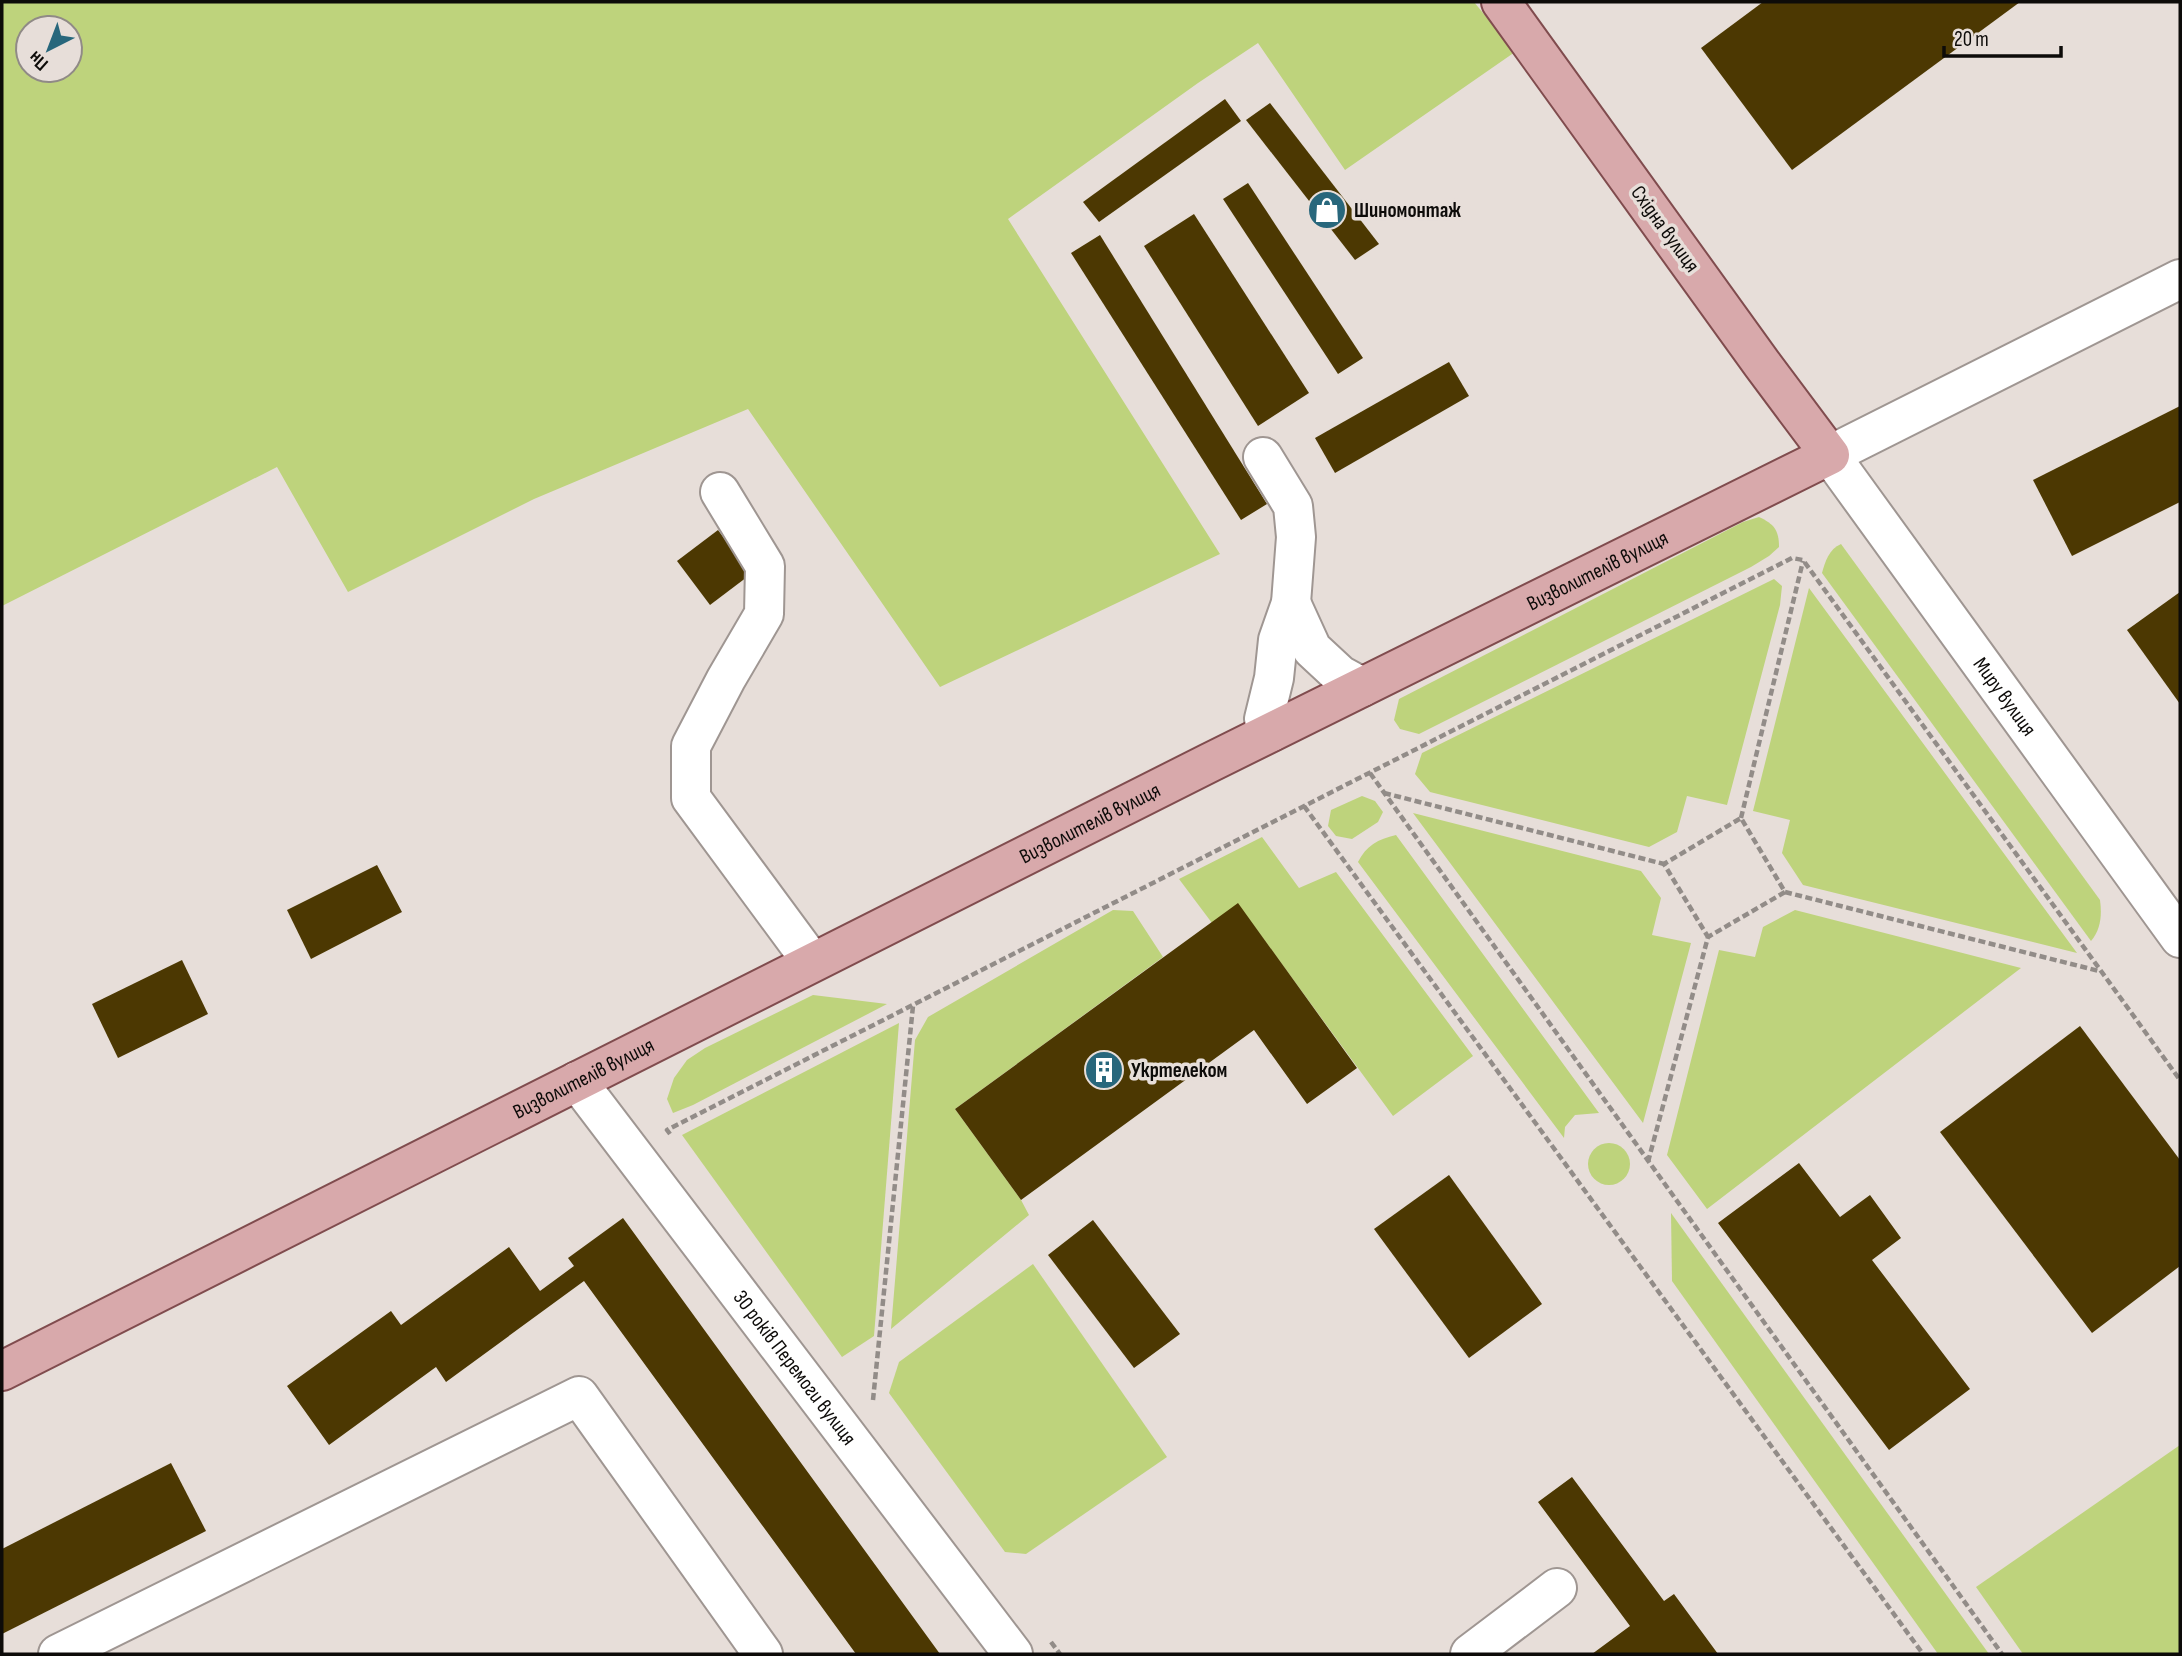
<svg xmlns="http://www.w3.org/2000/svg" width="2182" height="1656" font-family="'Sofia Sans Condensed',sans-serif">
<rect width="100%" height="100%" fill="#e7ded9"/>
<g fill="#bed37c" fill-rule="evenodd">
<path d="M2,2H1474L1515,52L1345,170L1258,43L1198,83L1008,219L1220,554L940,687L748,409L534,499L348,592L277,467L2,606ZM28,28H70V70H28Z"/>
<path d="M1759,517C1774,524 1779,530 1779,547L1769,556L1751,567L1419,734L1400,729L1394,720L1399,699L1743,522Z"/>
<path d="M1841,544L2100,900C2102,915 2101,929 2091,941L1822,573C1825,562 1829,549 1841,544Z"/>
<path d="M1774,579L1782,586L1780,605L1727,805L1687,796L1677,832L1649,847L1430,792L1415,774L1422,753Z"/>
<path d="M1809,588L2077,953L1803,885L1782,853L1790,820L1753,811Z"/>
<path d="M1362,796L1375,801L1383,812L1378,822L1352,839L1336,836L1328,826L1331,810Z"/>
<path d="M1413,813L1641,871L1661,898L1652,935L1691,943L1643,1123Z"/>
<path d="M1396,835L1599,1113L1575,1115L1565,1127L1564,1138L1358,862C1366,846 1378,839 1396,835Z"/>
<path d="M1262,837L1299,888L1336,872L1473,1056L1393,1116L1238,904L1212,923L1179,879Z"/>
<path d="M1113,910L1133,911L1163,957L955,1109L1021,1200L1029,1215L891,1329L915,1040L928,1017Z"/>
<path d="M1795,910L2021,968L1707,1209L1667,1155L1719,950L1755,957L1763,927Z"/>
<path d="M813,995L887,1004L693,1105L673,1113L667,1099L674,1078L687,1060L705,1048Z"/>
<path d="M899,1023L874,1336L842,1357L682,1135Z"/>
<circle cx="1609" cy="1164" r="21"/>
<path d="M1671,1213L1989,1654H1938L1672,1281Z"/>
<path d="M1033,1264L1167,1457L1026,1554L1005,1552L889,1393L899,1362Z"/>
<path d="M2180,1445V1646L2178,1654H2023L1976,1587Z"/>
</g>
<g fill="#4c3802">
<path d="M1763,2H2020L1792,170L1701,48Z"/>
<path d="M1225,99L1241,121L1099,222L1083,202Z"/>
<path d="M1270,103L1379,244L1355,260L1246,120Z"/>
<path d="M1248,183L1363,358L1338,374L1223,199Z"/>
<path d="M1194,214L1309,393L1258,426L1144,246Z"/>
<path d="M1100,235L1267,504L1241,520L1071,253Z"/>
<path d="M1449,362L1469,396L1335,473L1315,438Z"/>
<path d="M2180,406V502L2072,556L2033,480Z"/>
<path d="M718,530L751,574L710,605L677,561Z"/>
<path d="M2180,592V704L2127,630Z"/>
<path d="M377,865L402,912L311,959L287,910Z"/>
<path d="M1238,903L1357,1068L1307,1104L1254,1030L1021,1200L955,1109Z"/>
<path d="M182,960L208,1014L118,1058L92,1004Z"/>
<path d="M2080,1026L2180,1160V1266L2092,1333L1940,1132Z"/>
<path d="M1799,1163L1840,1217L1870,1195L1901,1238L1872,1260L1970,1389L1889,1450L1718,1223Z"/>
<path d="M1449,1175L1542,1304L1469,1358L1374,1229Z"/>
<path d="M623,1218L940,1654H856L584,1281L446,1382L436,1367L329,1445L287,1386L391,1311L401,1325L509,1247L540,1291L574,1266L568,1258Z"/>
<path d="M1093,1220L1180,1334L1134,1368L1048,1255Z"/>
<path d="M171,1463L206,1531L2,1634V1549Z"/>
<path d="M1572,1477L1664,1601L1674,1594L1718,1654H1592L1630,1626L1538,1502Z"/>
</g>
<g fill="none" stroke-linecap="round" stroke-linejoin="round">
<defs>
<g id="minor">
<path id="s1" d="M2180,279L1830,455L2180,938"/>
<path d="M1263,457L1293,506L1296,537L1291,603L1278,640L1274,678L1264,719L1271,732"/>
<path d="M720,492L765,566L764,614L726,679L691,746V798L812,962"/>
<path d="M1291,603L1312,649L1340,675L1362,687"/>
<path id="s2" d="M577,1081L1013,1654"/>
<path d="M58,1654L579,1396L763,1654"/>
<path d="M1470,1654L1557,1588"/>
</g>
<g id="major">
<path id="s3" d="M2,1371L1209,763L1830,455L1762,364L1501,2"/>
</g>
</defs>
<use href="#minor" stroke="#9f9692" stroke-width="42"/>
<use href="#major" stroke="#804c4e" stroke-width="42"/>
<g stroke="#928c88" stroke-width="4.5" stroke-dasharray="7 3.5" stroke-linecap="butt">
<path d="M1370,773L2002,1654"/>
<path d="M1384,793L1664,864"/>
<path d="M1304,806L1923,1654"/>
<path d="M1741,818L1803,561"/>
<path d="M1785,892L2099,971"/>
<path d="M670,1134L667,1130L1792,558L1803,560L2180,1080"/>
<path d="M1648,1162L1708,937L1785,892L1741,818L1664,864L1708,937"/>
<path d="M873,1400L913,1006"/>
<path d="M1051,1642L1060,1654"/>
</g>
<use href="#minor" stroke="#fff" stroke-width="38"/>
<use href="#major" stroke="#d8a9ab" stroke-width="38"/>
</g>
<defs>
<symbol id="shop-disc" viewBox="-11 -11 22 22"><circle r="9.5" fill="#28677c" stroke="#e7ded9"/><path d="M-5-2.5h2.3a2.7 3.5 0 0 1 5.4 0H5L5.5 6h-11ZM-1.5-2.5h3a1.5 2.3 0 0 0-3 0Z" fill="#fff"/></symbol>
<symbol id="building-disc" viewBox="-11 -11 22 22"><circle r="9.5" fill="#28677c" stroke="#e7ded9"/><path d="M-4-6H4V6H1V3H-1V6H-4ZM-2.5-4.3h1.7v1.8h-1.7ZM.8-4.3h1.7v1.8H.8ZM-2.5-1h1.7V.8h-1.7ZM.8-1h1.7V.8H.8Z" fill="#fff"/></symbol>
</defs>
<g fill-rule="evenodd">
<use href="#shop-disc" x="1305" y="188" width="44" height="44"/>
<use href="#building-disc" x="1082" y="1048" width="44" height="44"/>
</g>
<g text-anchor="middle" dominant-baseline="central" stroke-width="7" stroke-linejoin="round" paint-order="stroke">
<g font-size="21" font-weight="bold" fill="#0d0b09" stroke="#e7ded9" text-anchor="start">
<text x="1354" y="210">Шиномонтаж</text>
<text x="1131" y="1070">Укртелеком</text>
</g>
<g font-size="21" fill="#0d0b09" stroke="#e7ded9">
<text transform="translate(1665 229) rotate(54)">Східна вулиця</text>
<text stroke="none"><textPath href="#s3" startOffset="1785">Визволителів вулиця</textPath></text>
<text stroke="none"><textPath href="#s1" startOffset="690">Миру вулиця</textPath></text>
<text stroke="none"><textPath href="#s3" startOffset="1218">Визволителів вулиця</textPath></text>
<text stroke="none"><textPath href="#s3" startOffset="651">Визволителів вулиця</textPath></text>
<text stroke="none"><textPath href="#s2" startOffset="360">30 років Перемоги вулиця</textPath></text>
</g>
</g>
<rect width="2182" height="1656" fill="none" stroke="#0d0b09" stroke-width="7"/>
<g transform="translate(49 49) rotate(222)"><circle r="33" fill="#e7ded9" stroke="#908a86" stroke-width="2"/>
<path d="M0-5L12 26L0 18L-12 26Z" fill="#28677c"/>
<text y="-10" font-size="19" font-weight="bold" text-anchor="middle" fill="#0d0b09">Пн</text>
</g>
<path d="M1944 46v10h117v-10" fill="none" stroke="#0d0b09" stroke-width="3.5"/>
<text x="1954" y="46" font-size="21" fill="#0d0b09" stroke="#e7ded9" stroke-width="5" paint-order="stroke">20 m</text>
</svg>
